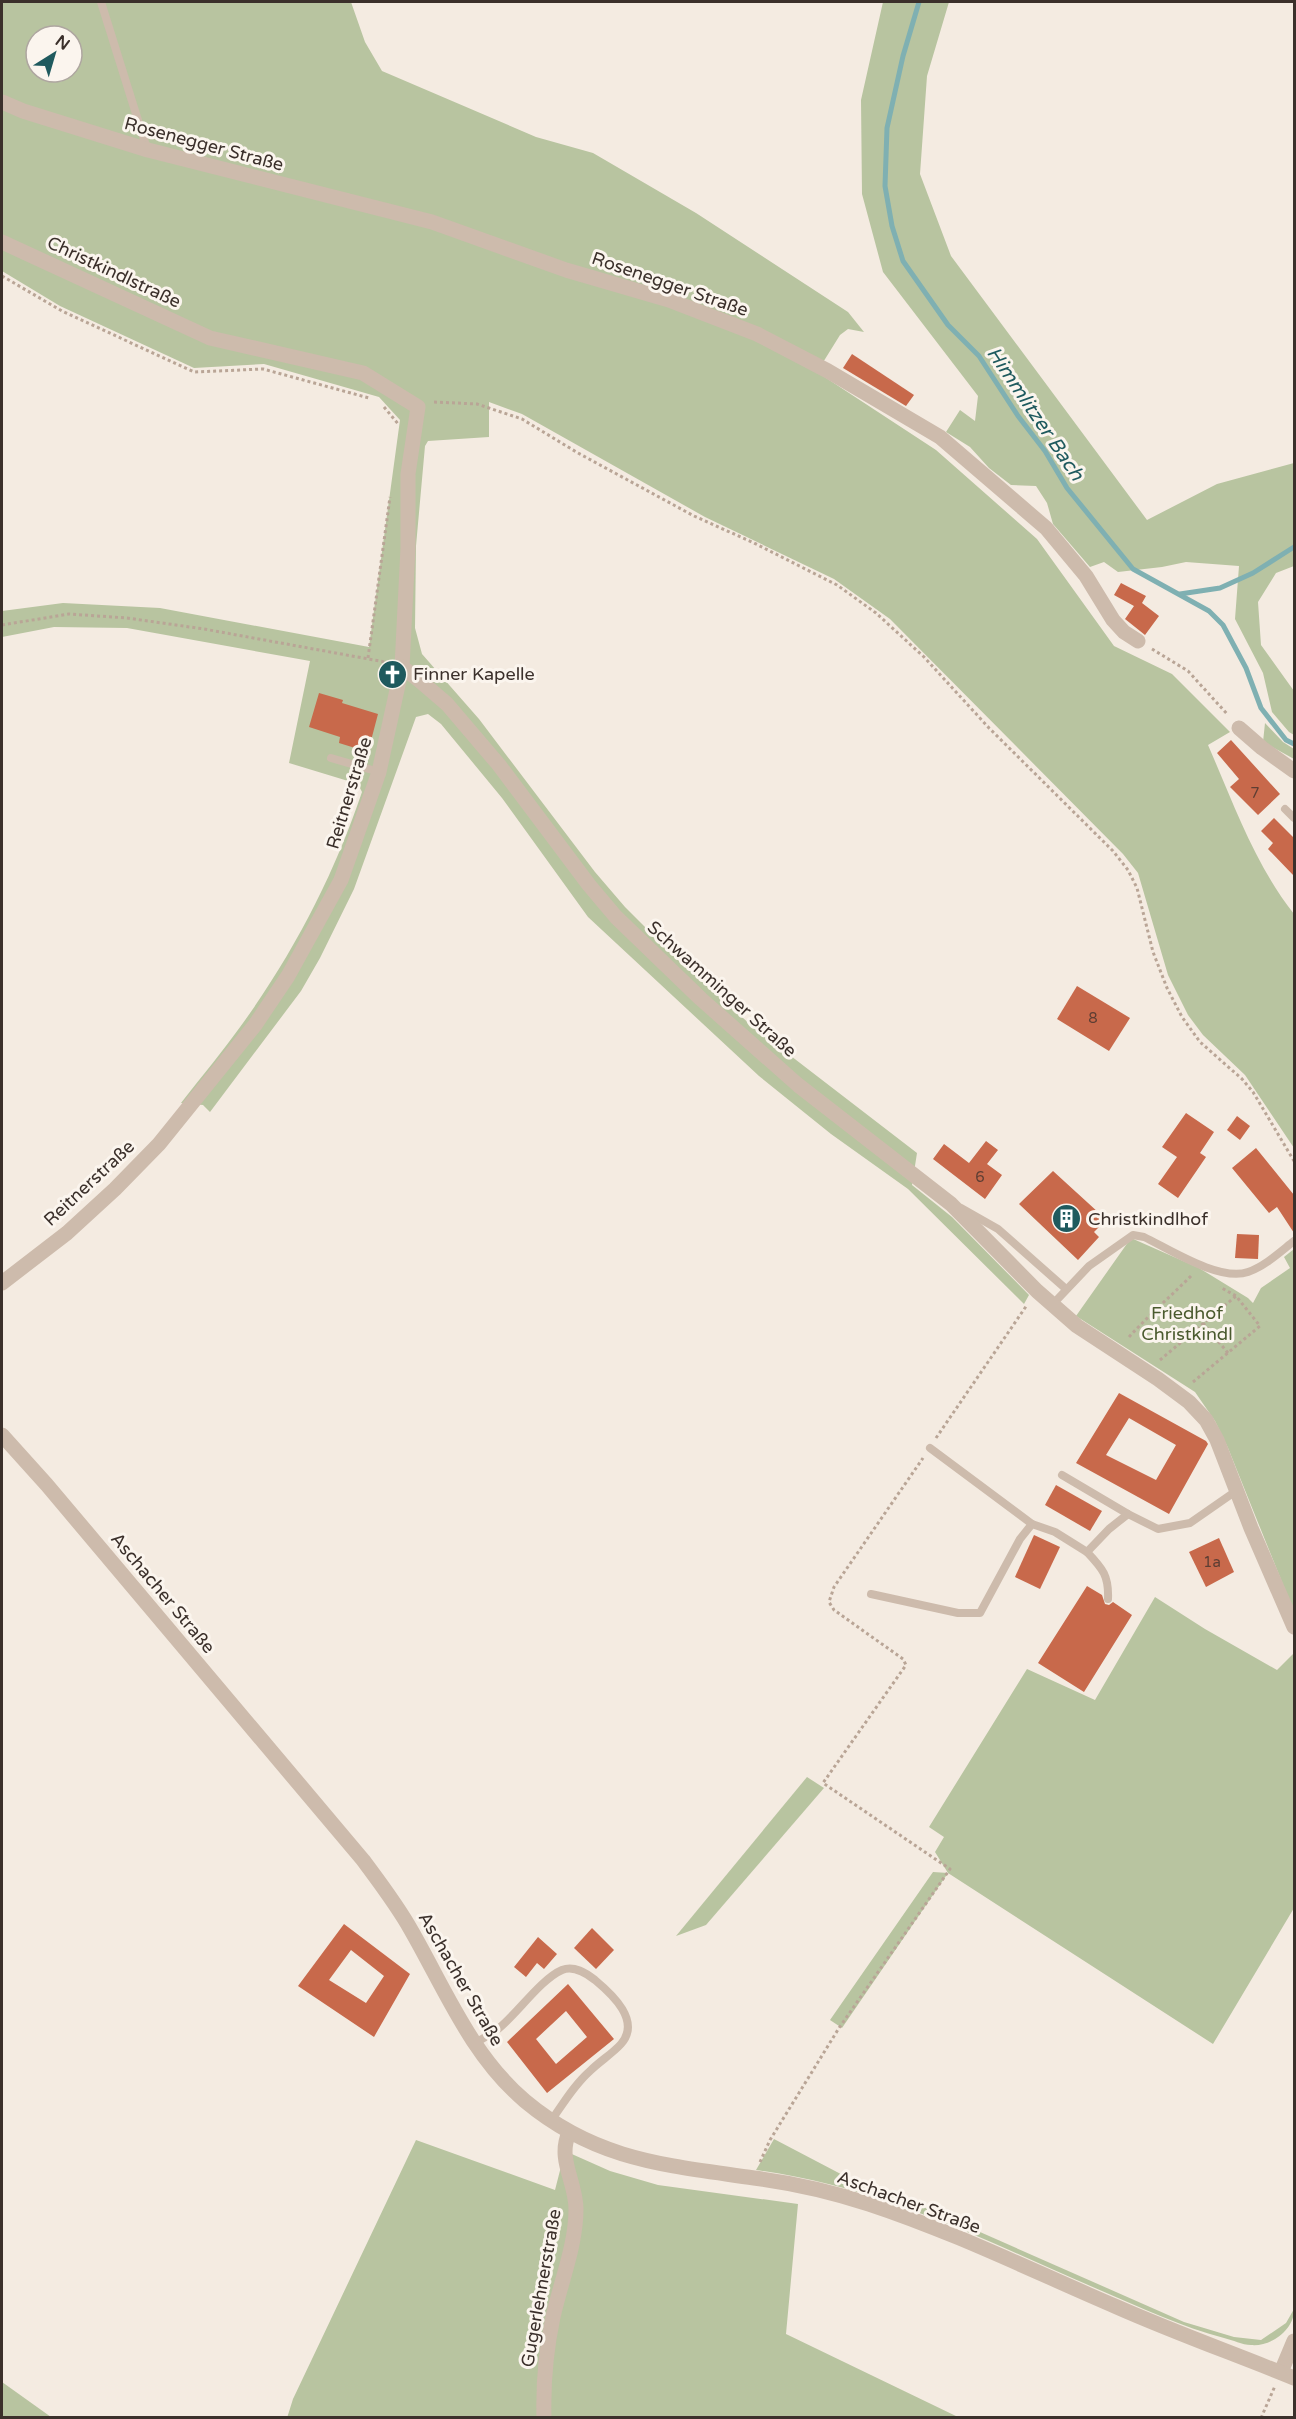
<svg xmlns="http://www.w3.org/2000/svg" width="1296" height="2419" font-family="'Varela Round',sans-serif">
<rect width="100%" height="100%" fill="#f4ebe1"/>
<g fill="#b8c4a0" fill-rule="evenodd">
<path d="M2,2H351L365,42L382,71L536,137L593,153L696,213L848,312L864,332L848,329L840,335L817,372L936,450L1037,539L1114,646L1172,674L1230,732L1208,745C1233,802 1255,865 1294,914V1148L1245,1075L1203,1035L1188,1015L1168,975L1138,873L1123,854L890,619L834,579L705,517L522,414L489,402V437L428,441L425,446L416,546L415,628L422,654L479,719L595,872L625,907L678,960L752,1026L917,1153L912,1185L952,1217L1029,1295L1024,1304L908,1189L831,1134L759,1076L588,917L502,798L441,724L428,714L416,717L354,889L320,958L301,991L210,1112L203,1105L181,1103C202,1076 223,1051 243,1023C294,952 334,875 362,792L358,784L289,763L310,661L127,628L54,627L2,637V611L63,603L160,608L369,647L400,420L379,397L264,364L194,368L60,306L2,271ZM36,36H72V72H36Z"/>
<path d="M883,2H949L927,76L920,174L951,256L1147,520L1217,484L1294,463V566L1276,573L1258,602L1261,645L1294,691V735L1289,732L1272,712L1263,673L1235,619L1239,566L1186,562L1162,567L1118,572L1104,562L1090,567L1053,524L1047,503L1036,486L1011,485L989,468L970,447L946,432L960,410L975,421L978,396L883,272L862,194L861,100Z"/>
<path d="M1265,723L1283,742L1294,749V759L1263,742Z"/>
<path d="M1131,1238L1199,1268L1248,1298L1253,1303L1261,1288L1290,1268L1284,1257L1294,1249V1612L1228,1448L1215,1421L1195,1392L1076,1316Z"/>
<path d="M1155,1597L1205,1629L1277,1670L1294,1653V1908L1213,2044L948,1873L842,2028L830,2020L933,1872L948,1873L935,1852L944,1837L929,1827L1027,1669L1095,1700Z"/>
<path d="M807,1777L824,1788L706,1925L676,1936Z"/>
<path d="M774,2139L856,2182L912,2202L1184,2322L1234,2337L1261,2340L1286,2323L1294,2309C1295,2329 1271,2347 1251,2345C1242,2345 1233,2340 1224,2338C1182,2327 1142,2308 1102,2291C986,2241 882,2187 756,2170Z"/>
<path d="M416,2140L555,2190L565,2151L610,2171L658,2185L798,2204L786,2334L958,2417L287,2418L293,2399Z"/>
<path d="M2,2382L51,2417H2Z"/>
</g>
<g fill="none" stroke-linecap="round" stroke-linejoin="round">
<g stroke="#7fb0b2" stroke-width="5">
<path d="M919,2L903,56L887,128L885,186L892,226L903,261L948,325L979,356L1018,416L1045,451L1067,488L1133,569L1209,611L1223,625L1246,668L1261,708L1286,740L1294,744"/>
<path d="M1180,594L1220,588L1253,573L1294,547"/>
</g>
</g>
<g fill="#c8694b" fill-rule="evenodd">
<path d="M852,354L914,395L906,406L843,368Z"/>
<path d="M1121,583L1146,596L1142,603L1159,616L1145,635L1125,619L1134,606L1114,595Z"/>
<path d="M319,693L343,700L342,703L378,714L368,752L339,743L340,737L309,727Z"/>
<path d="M1231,740L1280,794L1258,815L1230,787L1239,779L1217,753Z"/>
<path d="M1274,818L1294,838V876L1268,849L1273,843L1261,831Z"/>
<path d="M1077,986L1130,1018L1109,1051L1057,1019Z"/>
<path d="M1186,1113L1214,1132L1200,1153L1206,1157L1178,1198L1158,1184L1177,1157L1162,1147Z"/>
<path d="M1237,1116L1250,1126L1240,1140L1227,1130Z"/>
<path d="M986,1141L998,1150L987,1164L1002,1175L985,1199L933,1159L944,1144L969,1163Z"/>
<path d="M1256,1148L1294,1195V1233L1277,1207L1269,1213L1232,1168Z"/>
<path d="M1053,1171L1099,1213L1102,1224L1094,1232L1099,1237L1078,1260L1019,1204Z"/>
<path d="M1237,1234L1259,1235L1258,1259L1235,1258Z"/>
<path d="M1119,1393L1206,1441L1208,1444L1169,1514L1076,1463ZM1129,1418L1176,1445L1156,1480L1106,1455Z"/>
<path d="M1056,1485L1102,1511L1090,1531L1045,1505Z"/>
<path d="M1034,1535L1060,1547L1040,1589L1015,1577Z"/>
<path d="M1219,1538L1234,1572L1206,1587L1189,1552Z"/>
<path d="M1087,1586L1102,1595L1105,1604L1109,1605L1113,1602L1132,1615L1084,1692L1038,1663Z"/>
<path d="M344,1924L410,1974L374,2037L298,1986ZM351,1950L384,1976L366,2003L329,1980Z"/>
<path d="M592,1928L614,1950L596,1969L574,1948Z"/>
<path d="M538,1937L557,1954L544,1969L537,1963L526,1977L514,1967Z"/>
<path d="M568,1984L614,2039L547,2093L507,2042ZM566,2011L587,2037L556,2064L536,2039Z"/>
</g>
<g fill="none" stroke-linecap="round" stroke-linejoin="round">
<g stroke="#b9a596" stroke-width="3" stroke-dasharray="3 3" stroke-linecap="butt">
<path d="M2,276L62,311L194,372L263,369L369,398"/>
<path d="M434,402L477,404L522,419L578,453L694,516L754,543L837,585L876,613L924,657L989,728L1113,851L1128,870L1137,888L1153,952L1167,988L1182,1017L1200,1042L1242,1079L1253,1092L1294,1161"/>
<path d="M384,407L399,425"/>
<path d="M2,625L69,614L127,618L204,629L385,662"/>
<path d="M1152,649L1188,671L1228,715"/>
<path d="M368,658L390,497"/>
<path d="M1203,1323L1228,1353"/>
<path d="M1129,1337C1149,1315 1171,1296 1192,1275"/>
<path d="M1160,1360L1236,1296"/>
<path d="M1193,1382L1260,1326L1236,1296L1220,1287"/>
<path d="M936,1438L1027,1305"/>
<path d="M760,2162L770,2140L839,2028L950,1869L823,1783L906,1665L903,1659L834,1610L829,1602L834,1587L923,1458"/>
<path d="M1261,2418L1275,2386"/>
</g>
<g stroke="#cdbbac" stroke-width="8">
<path d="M101,2L147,149"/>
<path d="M331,758L379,772"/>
<path d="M1285,809L1294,818"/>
<path d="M961,1208L998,1229L1066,1289"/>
<path d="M1052,1305L1089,1266L1133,1235L1144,1237C1169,1249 1220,1282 1248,1272C1265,1266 1280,1252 1294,1241"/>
<path d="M930,1448L1032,1524"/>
<path d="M1062,1475L1128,1514L1158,1529L1190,1523L1236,1491"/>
<path d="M871,1594L958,1613H980L1020,1539L1032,1524L1055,1532L1087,1552"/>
<path d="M1108,1599C1109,1576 1103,1569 1087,1552L1109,1529L1128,1514"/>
<path d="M475,2043C482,2039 491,2034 498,2029C517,2014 541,1979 562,1970C574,1965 586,1973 595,1980C613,1995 641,2021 621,2044C612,2054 600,2061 590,2071C574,2085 563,2104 551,2121"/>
</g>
<g stroke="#cdbbac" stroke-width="15">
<path d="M2,102L23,111L148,150L432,222L566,270L669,300L757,334L828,371L940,437L1046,528L1086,576L1113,620L1124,632L1138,641"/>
<path d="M2,242L210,338L363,373L418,407L408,474V548L402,667L379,772L341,880L288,976L255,1025L159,1144L115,1189L67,1233L2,1283"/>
<path d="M402,667L419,680L447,704L499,765L589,885L616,917L701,999L798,1085L951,1204L1037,1291L1077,1326L1158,1379L1189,1402L1206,1420L1217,1440L1251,1528L1294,1627"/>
<path d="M1239,728L1262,748L1294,771"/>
<path d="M1281,2372L1294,2341"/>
<path d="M544,2418C543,2383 546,2350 553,2317C561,2281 576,2245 576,2209C576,2182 557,2159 569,2133"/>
</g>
<path stroke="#cdbbac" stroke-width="15" d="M2,1435L47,1485L363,1860C380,1883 397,1905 411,1930C445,1989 471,2055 525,2101C597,2161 666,2165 754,2178C793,2183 832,2192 869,2204C954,2232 1035,2272 1117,2307C1176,2333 1235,2354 1294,2378"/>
</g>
<defs>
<symbol id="church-disc" viewBox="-11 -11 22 22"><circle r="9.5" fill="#1f5a5e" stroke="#fbf5ee"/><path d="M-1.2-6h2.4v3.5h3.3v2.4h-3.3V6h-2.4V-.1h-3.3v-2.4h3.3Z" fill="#fff"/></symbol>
<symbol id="building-disc" viewBox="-11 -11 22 22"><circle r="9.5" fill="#1f5a5e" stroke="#fbf5ee"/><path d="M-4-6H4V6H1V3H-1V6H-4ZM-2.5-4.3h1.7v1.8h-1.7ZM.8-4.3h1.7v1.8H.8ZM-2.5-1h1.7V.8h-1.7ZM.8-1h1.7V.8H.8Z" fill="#fff"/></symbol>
</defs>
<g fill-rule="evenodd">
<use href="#church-disc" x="376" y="658" width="33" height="33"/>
<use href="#building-disc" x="1050" y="1202" width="33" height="33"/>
</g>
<g text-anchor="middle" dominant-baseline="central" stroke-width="6" stroke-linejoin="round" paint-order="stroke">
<g font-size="15" fill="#5e3e33">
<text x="1255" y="793">7</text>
<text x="1093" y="1018">8</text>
<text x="980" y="1177">6</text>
<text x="1212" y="1562">1a</text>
</g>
<g font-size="18" fill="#3b302b" stroke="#fbf5ee">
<text transform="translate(204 144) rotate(15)">Rosenegger Straße</text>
<text transform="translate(114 272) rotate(25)">Christkindlstraße</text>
<text transform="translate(670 284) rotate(19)">Rosenegger Straße</text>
<text transform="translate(349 793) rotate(-73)">Reitnerstraße</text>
<text transform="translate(722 989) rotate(42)">Schwamminger Straße</text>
<text transform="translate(89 1183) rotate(-43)">Reitnerstraße</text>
<text transform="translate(163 1593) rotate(50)">Aschacher Straße</text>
<text transform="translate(461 1979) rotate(60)">Aschacher Straße</text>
<text transform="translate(909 2202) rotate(20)">Aschacher Straße</text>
<text transform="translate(541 2288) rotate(-80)">Gugerlehnerstraße</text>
</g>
<g font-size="18" fill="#3b302b" stroke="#fbf5ee" text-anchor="start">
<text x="413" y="674">Finner Kapelle</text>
<text x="1088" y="1219">Christkindlhof</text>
</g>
<g font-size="18" fill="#4a5a2e" stroke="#fbf5ee">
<text x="1187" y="1313">Friedhof<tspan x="1187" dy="21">Christkindl</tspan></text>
</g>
<g font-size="20" font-style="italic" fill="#1f5a5e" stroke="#fbf5ee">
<text transform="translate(1035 414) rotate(56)">Himmlitzer Bach</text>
</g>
</g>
<rect width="1296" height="2419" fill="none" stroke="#3b302b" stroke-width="6"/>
<g transform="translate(54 54) rotate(37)"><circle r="28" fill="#fbf5ee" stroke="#aea6a0" stroke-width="1.5"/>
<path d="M0-4.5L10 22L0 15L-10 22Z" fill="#1f5a5e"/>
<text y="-9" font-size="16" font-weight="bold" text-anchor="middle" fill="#3b302b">N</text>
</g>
</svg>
